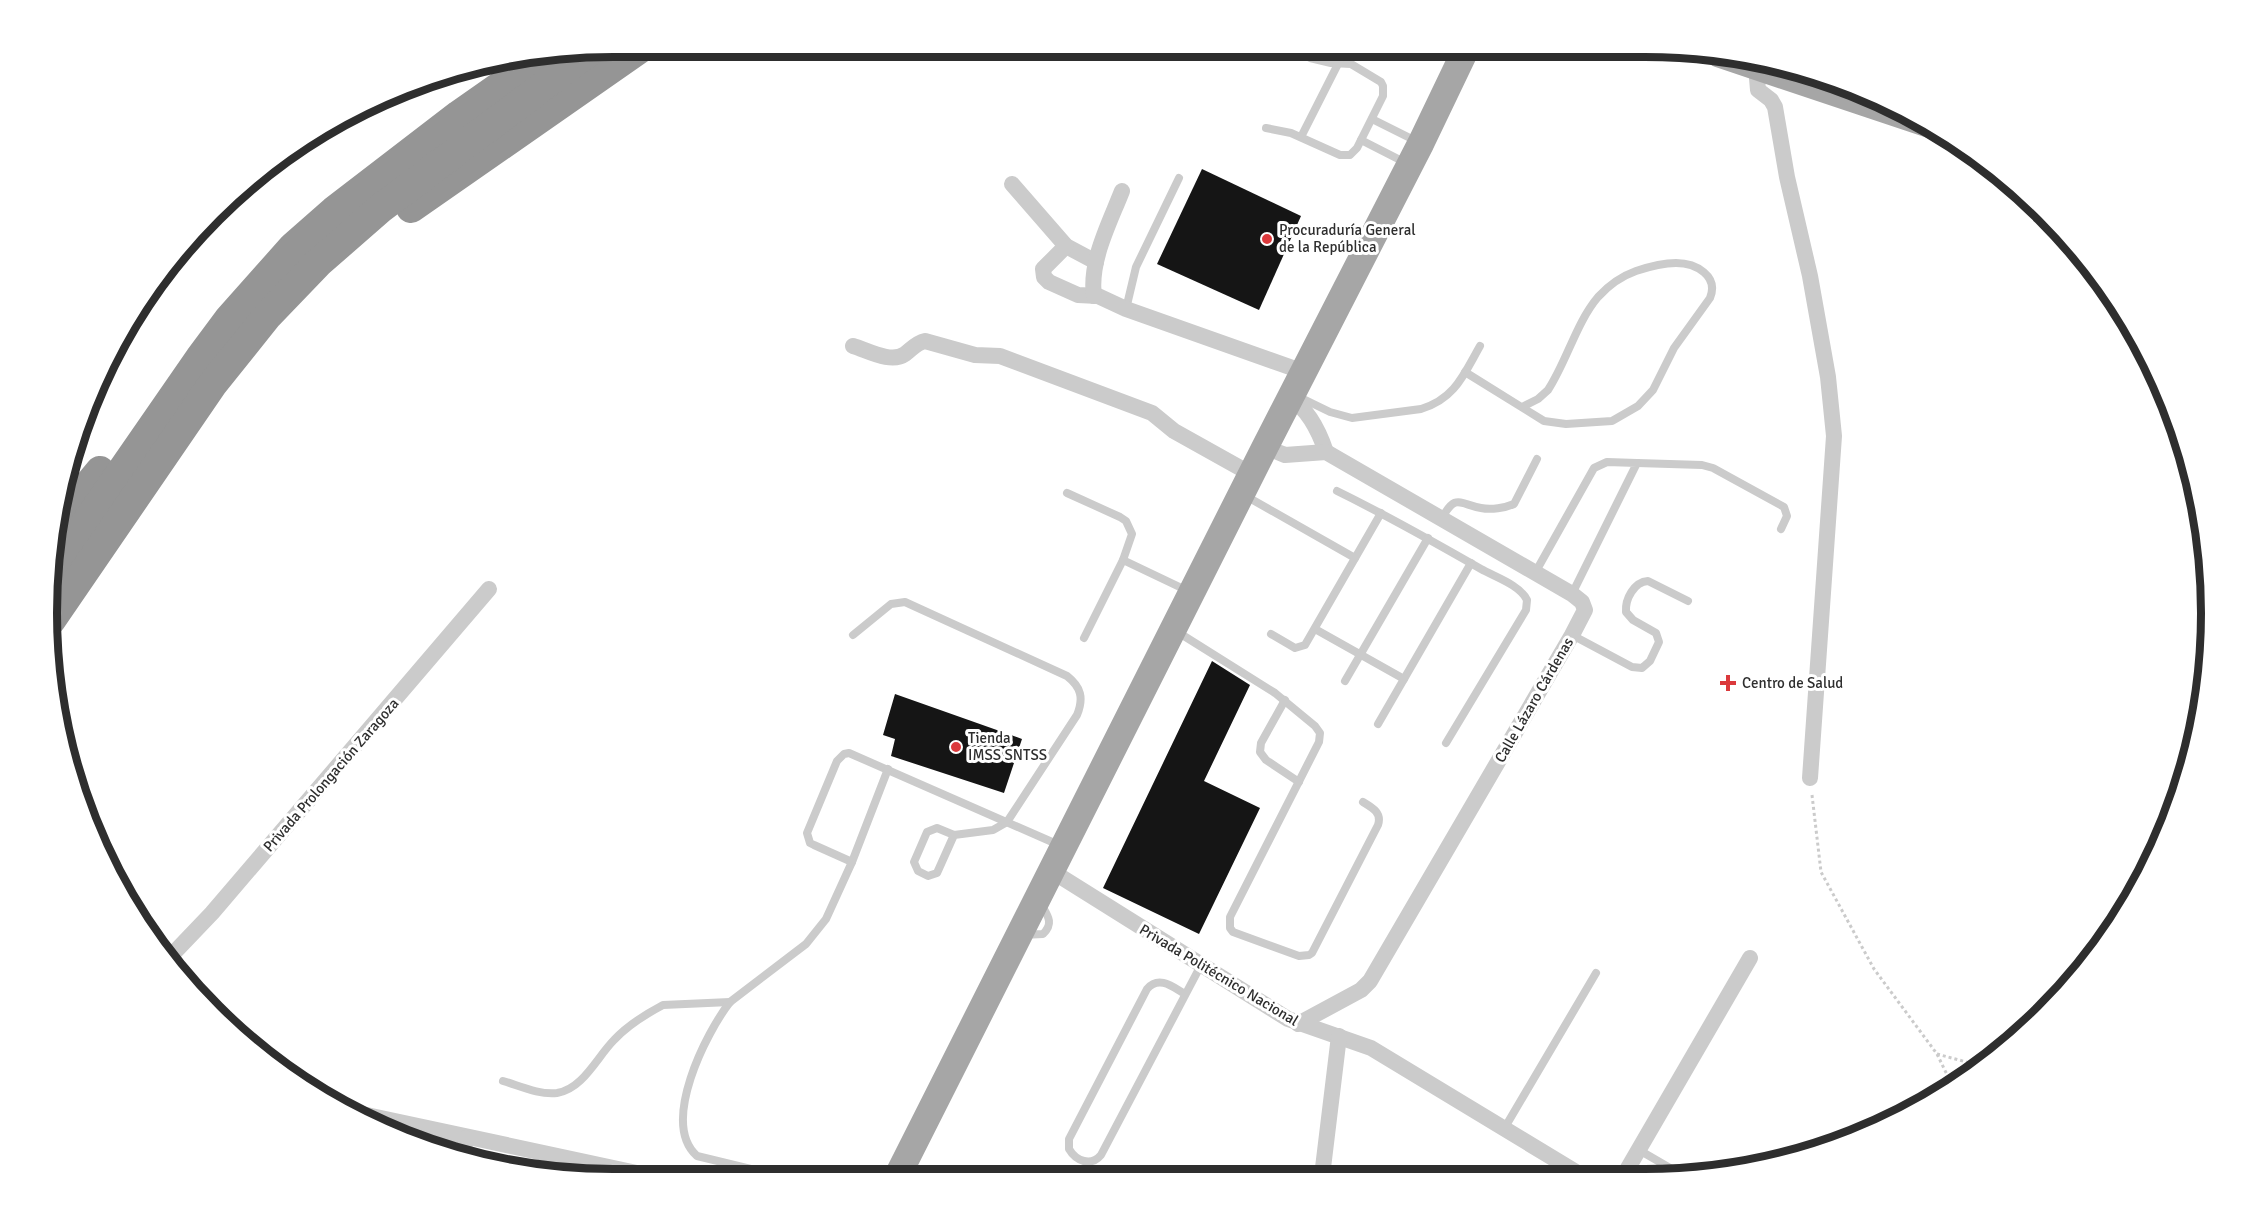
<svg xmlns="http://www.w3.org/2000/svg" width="2258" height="1226" font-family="Signika,sans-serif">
<rect width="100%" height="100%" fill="#fff"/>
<g fill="#151515">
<path d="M1202,169L1301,216L1259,310L1157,264Z"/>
<path d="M1212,661L1250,685L1204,781L1260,808L1199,934L1103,888Z"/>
<path d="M895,694L1022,739L1004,793L891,756L895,739L883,735Z"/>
</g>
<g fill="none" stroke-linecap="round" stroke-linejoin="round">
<g stroke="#cbcbcb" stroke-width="3" stroke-dasharray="3 3" stroke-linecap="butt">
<path d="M1812,795L1821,872L1874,969L1937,1054L1953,1087"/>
<path d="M1937,1054L1981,1066"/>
</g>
<g stroke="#cbcbcb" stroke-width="8">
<path d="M1372,119L1418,142"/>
<path d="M1266,128L1291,133L1340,155H1350L1357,148L1383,96V86L1381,82L1351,64L1331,63L1310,58L1293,47"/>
<path d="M1301,137L1339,62"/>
<path d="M1361,140L1406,163"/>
<path d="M1126,309L1136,267L1179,178"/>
<path d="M1465,372L1544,421L1566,424L1612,421L1638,406L1653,390L1674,348L1710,298C1719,276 1696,263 1676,263C1663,263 1648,267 1636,271C1622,276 1608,286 1598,297C1576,323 1567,361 1548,390L1538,399L1522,407"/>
<path d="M1295,395L1330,412L1352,418L1421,409C1455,399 1464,374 1480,346"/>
<path d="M1637,463L1702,465L1713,468L1784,507L1787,516L1781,529"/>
<path d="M1337,491C1386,515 1434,542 1481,569C1495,577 1520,585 1527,600L1526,610L1446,743"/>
<path d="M1067,493L1120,517L1126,521L1132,534L1123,560L1084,638"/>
<path d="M1244,495L1355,558"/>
<path d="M1442,518C1456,493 1459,504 1481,508C1491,510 1505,508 1514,504L1537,459"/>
<path d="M1123,560L1188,591"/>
<path d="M1535,573L1594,468L1607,462L1637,463L1572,594"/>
<path d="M1315,629L1404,679"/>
<path d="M1176,631L1275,693L1315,726L1320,733L1319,742L1230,917V928L1233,932L1299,956L1309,955L1312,953L1378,825C1382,813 1373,808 1363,802"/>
<path d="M1271,634L1295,648L1305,645L1381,513"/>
<path d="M853,635L891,604L905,602L1067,676C1081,687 1084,698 1077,715L1007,822L993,830L954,835L937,828L927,832L914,862L918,871L928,876L937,873L954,835"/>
<path d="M1572,635L1632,667L1642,668L1650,661L1659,642L1656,633L1633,620L1626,612C1625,599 1634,582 1648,581L1688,601"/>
<path d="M1345,681L1428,538"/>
<path d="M1285,700L1261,743L1260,752L1266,760L1299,782"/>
<path d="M1378,724L1471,563"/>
<path d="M852,862L814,845L810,843L807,833L837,761L844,754L849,753L1059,845"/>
<path d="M1022,935L1043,934C1054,923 1048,916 1041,904"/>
<path d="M1185,994C1173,987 1159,975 1147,989L1069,1139V1149C1076,1161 1091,1167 1101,1155L1201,965"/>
<path d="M503,1081C520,1086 539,1095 557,1093C583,1089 597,1057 614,1040C627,1026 646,1014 663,1005L730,1002"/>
<path d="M1504,1129L1596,973"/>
<path d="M1639,1150L1682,1175"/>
<path d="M788,1178L697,1156C660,1123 706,1033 730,1002L806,944L826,919L852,862L888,769"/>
</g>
<g stroke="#cbcbcb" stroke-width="16">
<path d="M1756,66L1758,90L1771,100L1775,107L1787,177L1810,276L1828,377L1834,436L1810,778"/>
<path d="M1012,184L1066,246L1096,262"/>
<path d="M1066,246L1043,269L1044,277L1049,282L1078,295L1098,296L1126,309L1304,372"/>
<path d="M1094,296C1089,261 1110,222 1122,191"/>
<path d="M853,346C867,350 891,364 905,354C912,349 916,343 925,341L975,355L1000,356L1152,413L1174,431L1251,474"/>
<path d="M1290,398C1309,410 1319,431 1326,452"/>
<path d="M1265,447L1285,455L1326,452L1572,594L1582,602L1585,610L1572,635L1370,981L1361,990L1298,1024"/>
<path d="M1050,870L1288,1019L1371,1048L1581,1175"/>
<path d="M169,958L212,913L489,589"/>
<path d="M348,1111L660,1178"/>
<path d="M462,1159L466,1138"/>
<path d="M1624,1175L1750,958"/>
<path d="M1322,1176L1339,1036"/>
</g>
<g stroke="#a6a6a6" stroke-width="27">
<path d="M1719,54L1934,126"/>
<path d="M897,1177L1265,447L1421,143L1467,47"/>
</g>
<g stroke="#959595" stroke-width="30">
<path d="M411,208L642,47"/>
<path d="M61,518L100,471"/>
<path d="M56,566L200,358L229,319L293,247L334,211L459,115L539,59"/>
<path d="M51,620L212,385L268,315L318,263L381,208L591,50"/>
</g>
</g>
<g fill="#db393c" stroke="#fff" stroke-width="2">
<circle cx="1267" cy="239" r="6"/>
<path d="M1725 674h6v6h6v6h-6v6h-6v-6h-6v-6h6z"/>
<circle cx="956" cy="747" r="6"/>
</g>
<g text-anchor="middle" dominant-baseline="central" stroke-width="6" stroke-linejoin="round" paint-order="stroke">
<g font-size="15" fill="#2e2e2e" stroke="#fff" text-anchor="start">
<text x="1279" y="230">Procuraduría General<tspan x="1279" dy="17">de la República</tspan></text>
<text x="1742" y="683">Centro de Salud</text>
<text x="968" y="738">Tienda<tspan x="968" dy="17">IMSS SNTSS</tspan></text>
</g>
<g font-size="15" fill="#2e2e2e" stroke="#fff">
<text transform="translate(1534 700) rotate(-60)">Calle Lázaro Cárdenas</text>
<text transform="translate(331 775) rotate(-49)">Privada Prolongación Zaragoza</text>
<text transform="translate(1219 975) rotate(31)">Privada Politécnico Nacional</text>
</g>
</g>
<path d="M0 0H2258V1226H0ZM613 57H1645A556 556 0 0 1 2201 613V613A556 556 0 0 1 1645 1169H613A556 556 0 0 1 57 613V613A556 556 0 0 1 613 57Z" fill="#fff" fill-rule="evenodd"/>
<path fill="none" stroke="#2e2e2e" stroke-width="8" d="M613 57H1645A556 556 0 0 1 2201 613V613A556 556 0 0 1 1645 1169H613A556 556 0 0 1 57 613V613A556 556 0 0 1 613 57Z"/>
</svg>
